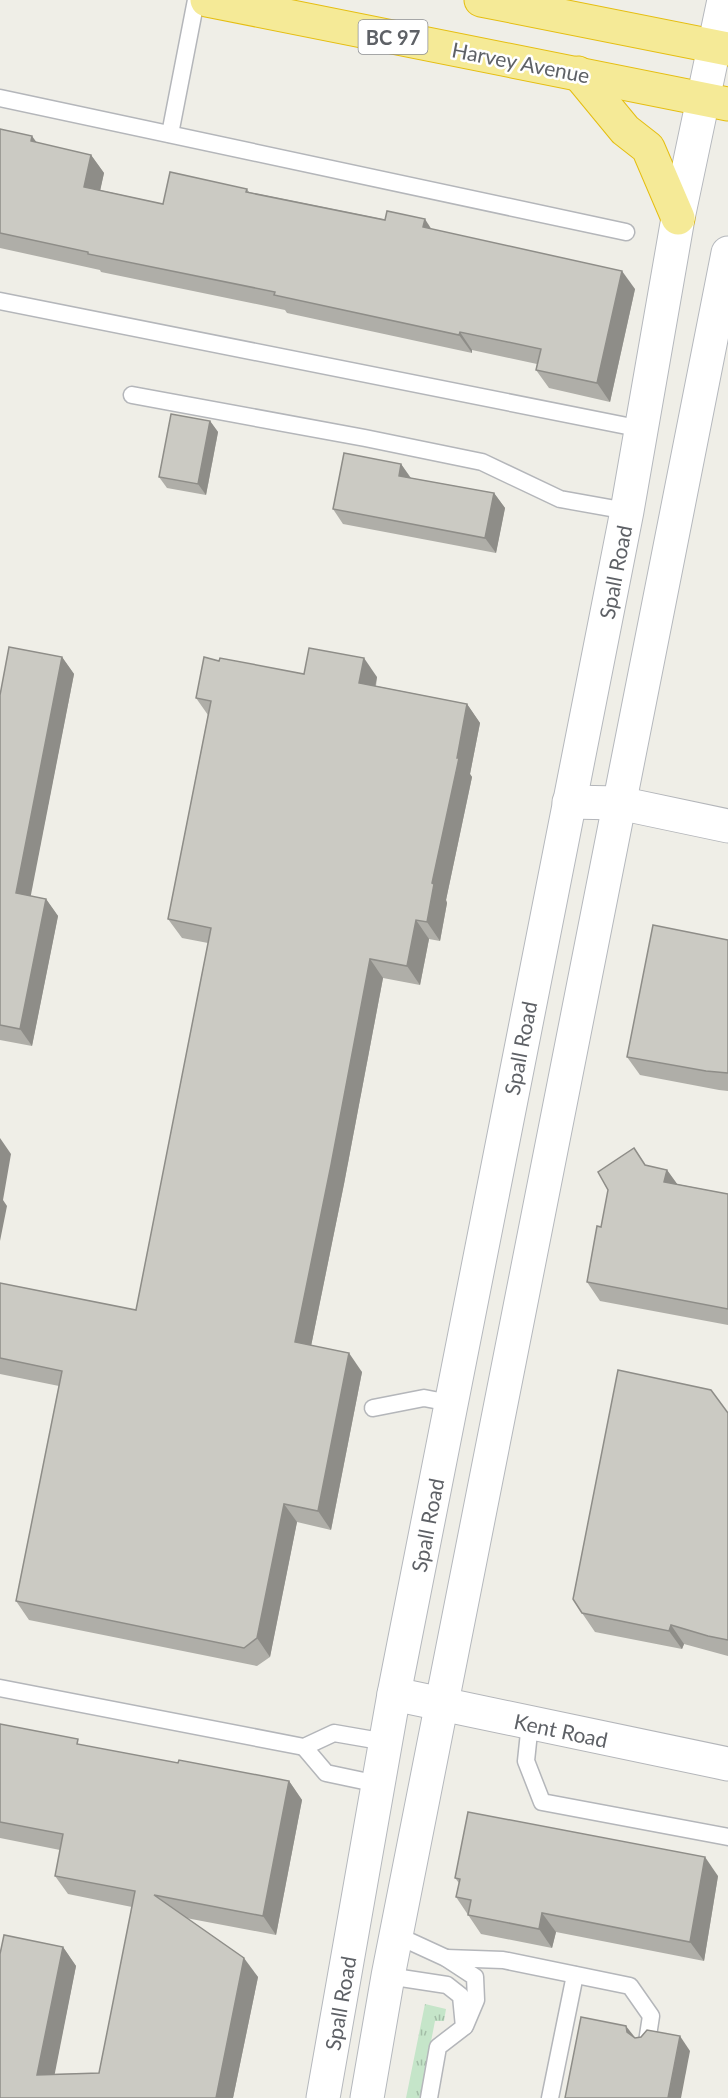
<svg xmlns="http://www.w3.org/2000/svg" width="728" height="2098" font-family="Lato,sans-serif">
<defs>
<pattern id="grass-tufts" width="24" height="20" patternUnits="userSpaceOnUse" patternTransform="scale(1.5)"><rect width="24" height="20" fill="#c5e5c9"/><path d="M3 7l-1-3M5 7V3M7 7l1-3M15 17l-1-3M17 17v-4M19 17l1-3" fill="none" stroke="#a3bda7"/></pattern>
</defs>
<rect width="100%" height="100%" fill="#efeee7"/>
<path fill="url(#grass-tufts)" d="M425,2004L446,2009L444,2021H435L420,2098H406Z"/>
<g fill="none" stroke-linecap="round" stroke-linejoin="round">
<defs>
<g id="lane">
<path d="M0,98L626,232"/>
<path d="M170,134L196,0"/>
<path d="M0,301L642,429"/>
<path d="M132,395L365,438L482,462L560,499L627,511"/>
<path d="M373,1408L424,1398L450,1403"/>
<path d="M0,1688L304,1747L334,1733L386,1742"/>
<path d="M530,1723L526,1761L542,1802L728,1837"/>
<path d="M304,1747L326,1773L378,1784"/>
<path d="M396,1935L446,1958L475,1977L476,2000L465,2026"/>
<path d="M446,1958L503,1960L630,1986L651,2016L647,2042"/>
<path d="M388,1976L447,1985L461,1996L464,2027L438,2047L429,2098"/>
<path d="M550,2098L575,1975"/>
</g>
<g id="street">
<path d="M569,802L619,803L728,826"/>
<path d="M394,1694L728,1764"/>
</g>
<g id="secondary">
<path d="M323,2098L394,1694L627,511L678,218L724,0"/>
<path d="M367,2098L388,1976L728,253"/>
</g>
<g id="highway">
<path d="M207,0L728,104"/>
<path d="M481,0L728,49"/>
<path d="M578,73L625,130L648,148L678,218"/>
</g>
</defs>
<use href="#lane" stroke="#b4b6ba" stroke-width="19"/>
<use href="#street" stroke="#b4b6ba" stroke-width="35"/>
<use href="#secondary" stroke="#b5b8bd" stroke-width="35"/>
<use href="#highway" stroke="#e5be11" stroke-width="35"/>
<use href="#lane" stroke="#fff" stroke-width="16"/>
<use href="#street" stroke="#fff" stroke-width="33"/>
<use href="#secondary" stroke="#fff" stroke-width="33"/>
<use href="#highway" stroke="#f5ea97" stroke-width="33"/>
</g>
<g fill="#afaea8">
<path d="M0,129L37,143L91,155L104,173L100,190L163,204L247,189L249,192L432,229L635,289L610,402L549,388L536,370L537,364L472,350V353L287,313L285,310L101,272L100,270L0,248Z"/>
<path d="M210,421L218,432L206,495L167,488L159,477Z"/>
<path d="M401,464L411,478L494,493L505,508L496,553L343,524L333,509Z"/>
<path d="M62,657L74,674L30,896L46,899L58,916L32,1046L0,1040V695Z"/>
<path d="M219,661L304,674L377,677L376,686L467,704L480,723L470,774L472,777L446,900L447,903L440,941L429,939L420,985L383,978L344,1184L311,1346L362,1372L331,1530L297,1522L270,1657L257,1666L29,1620L16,1601L59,1386L0,1374V1283L136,1310L208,943L182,938L168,919L208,715L196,698Z"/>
<path d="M728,940V1091L719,1090L640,1075L627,1057Z"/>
<path d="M634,1148L646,1166L667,1170L677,1184L728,1194V1325L600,1301L587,1282Z"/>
<path d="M728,1413V1656L684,1644L682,1649L595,1632L582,1613Z"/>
<path d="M0,1724L82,1745L178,1763L289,1781L302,1800L276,1935L186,1918L258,1977L233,2098H0L63,1947L76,1966L54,2074L99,2073L132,1907L68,1894L55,1876L60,1850L0,1838Z"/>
<path d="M718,1876L704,1961L556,1932L552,1948L481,1934L456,1897L459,1883L455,1878Z"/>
</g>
<g fill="#8e8d88">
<path d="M32,136L45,154L31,141Z"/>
<path d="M91,155L104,173L97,205L84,187Z"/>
<path d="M425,219L437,238L423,227Z"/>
<path d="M622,271L635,289L610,402L597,383Z"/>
<path d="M460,332L472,350V353L459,335Z"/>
<path d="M210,421L218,432L206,495L198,484Z"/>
<path d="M401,464L412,480L399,476Z"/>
<path d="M494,493L505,508L496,553L485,538Z"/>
<path d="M62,657L74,674L28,910L16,893Z"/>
<path d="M364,658L377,677L372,702L359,683Z"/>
<path d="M467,704L480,723L470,774L472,777L446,900L447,903L440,941L427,922L432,883Z"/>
<path d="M46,899L58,916L32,1046L20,1029Z"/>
<path d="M416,920L429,939L420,985L407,966Z"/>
<path d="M370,959L383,978L344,1184L308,1361L295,1342Z"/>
<path d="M0,1138L11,1154L3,1200L7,1206L0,1241Z"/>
<path d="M667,1170L680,1188L664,1182Z"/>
<path d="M349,1353L362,1372L331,1530L318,1511Z"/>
<path d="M284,1504L297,1522L270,1657L257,1638Z"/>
<path d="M671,1625L684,1644L682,1649L669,1631Z"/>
<path d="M289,1781L302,1800L276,1935L263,1916Z"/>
<path d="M705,1857L718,1876L704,1961L690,1942Z"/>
<path d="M542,1913L556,1932L552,1948L539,1929Z"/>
<path d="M63,1947L76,1966L51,2093L37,2075Z"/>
<path d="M244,1958L258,1977L233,2098H216Z"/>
<path d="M626,2026L637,2040L627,2032Z"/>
<path d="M680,2036L690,2051L681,2098H668Z"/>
</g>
<g fill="#cbcac3" stroke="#8e8d88" stroke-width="1.5">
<path d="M0,129L32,136L31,141L91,155L84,187L163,204L170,172L247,189L246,192L385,220L387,211L425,219L423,227L622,271L597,383L536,370L541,349L460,332L459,335L274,295L275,292L88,254V252L0,233Z"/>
<path d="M171,414L210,421L198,484L159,477Z"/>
<path d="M344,453L401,464L399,476L494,493L485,538L333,509Z"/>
<path d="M9,647L62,657L16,893L46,899L20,1029L0,1025V695Z"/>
<path d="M309,648L364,658L359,683L467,704L457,758H459L432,883L434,884L427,922L416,920L407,966L370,959L331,1165L295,1342L349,1353L318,1511L284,1504L257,1638L244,1648L16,1601L62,1371L0,1358V1283L136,1310L211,928L168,919L211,701L196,698L204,657L219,661L220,658L304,674Z"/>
<path d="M653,925L728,940V1073L706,1071L627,1057Z"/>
<path d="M634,1148L645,1165L667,1170L664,1182L728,1194V1309L587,1282L597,1226L601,1227L608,1190L598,1172Z"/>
<path d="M618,1370L711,1390L728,1413V1640L708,1636L671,1625L669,1631L582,1613L573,1599Z"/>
<path d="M0,1724L78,1739L77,1744L178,1763L179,1760L289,1781L263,1916L154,1895L244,1958L216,2098H0V1954L4,1935L63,1947L37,2075L99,2073L135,1891L55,1876L63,1834L0,1822Z"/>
<path d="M468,1812L705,1857L690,1942L542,1913L539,1929L468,1915L471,1900L456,1897L460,1879L455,1878Z"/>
<path d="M581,2017L626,2026L627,2032L635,2038L641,2037L647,2030L680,2036L668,2098H565Z"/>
</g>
<g text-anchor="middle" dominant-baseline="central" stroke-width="5" stroke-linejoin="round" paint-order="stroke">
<rect fill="#fff" stroke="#8e9094" stroke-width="1.5" x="358.5" y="20" width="69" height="34" rx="4.5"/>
<g font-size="20" font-weight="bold" fill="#5e6166">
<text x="393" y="37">BC 97</text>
</g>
<g font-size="21" fill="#5e6166" stroke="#fff">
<text transform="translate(521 62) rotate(11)">Harvey Avenue</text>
<text transform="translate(615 572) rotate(-79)">Spall Road</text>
<text transform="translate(520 1048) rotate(-79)">Spall Road</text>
<text transform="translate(427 1525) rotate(-79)">Spall Road</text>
<text transform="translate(561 1730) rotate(12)">Kent Road</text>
<text transform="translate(340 2003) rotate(-80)">Spall Road</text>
</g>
</g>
</svg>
